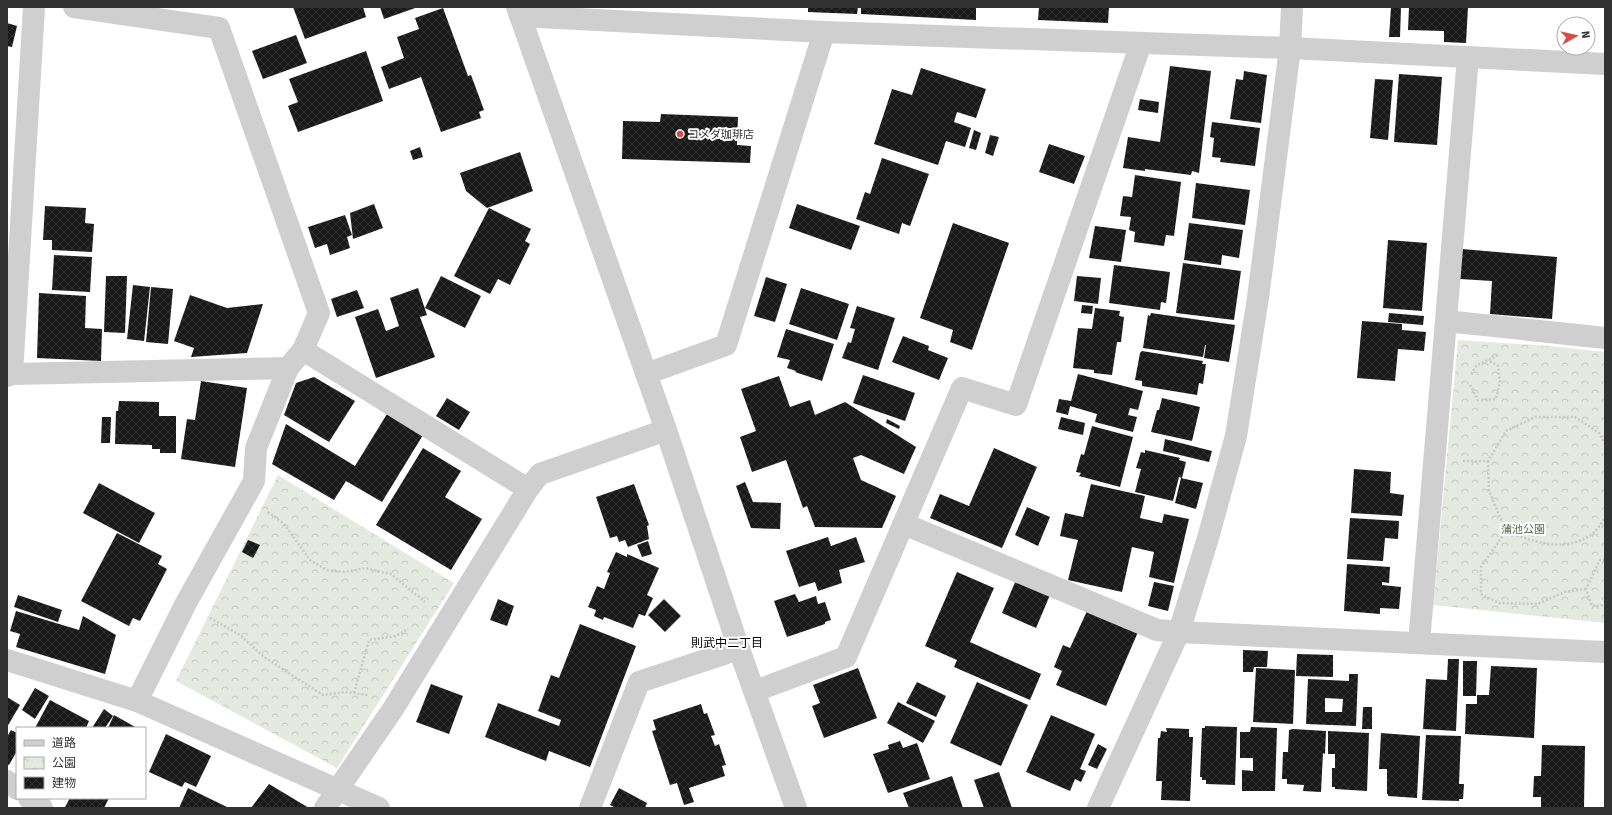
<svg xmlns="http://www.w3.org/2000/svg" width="1612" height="815" font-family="'Fira Sans','Noto Sans JP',sans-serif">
<defs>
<pattern id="park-crowns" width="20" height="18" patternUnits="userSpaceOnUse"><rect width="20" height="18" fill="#e4eadf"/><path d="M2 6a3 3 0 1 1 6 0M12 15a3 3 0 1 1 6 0" fill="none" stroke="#c4c9c0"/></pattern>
<pattern id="building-cross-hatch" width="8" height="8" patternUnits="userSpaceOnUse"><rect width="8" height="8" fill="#191919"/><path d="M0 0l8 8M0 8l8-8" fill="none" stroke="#323232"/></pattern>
</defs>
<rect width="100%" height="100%" fill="#fff"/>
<g fill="url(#park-crowns)">
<path d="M1458,340L1550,346L1605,352V623L1433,605Z"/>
<path d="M278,475L454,583L337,768L176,681Z"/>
</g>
<g fill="url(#building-cross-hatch)" fill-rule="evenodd">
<path d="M293,7H363L366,17L305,39Z"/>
<path d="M380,7H418L384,19Z"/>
<path d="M808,7H858L857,14L808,12Z"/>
<path d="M861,7H976V20L861,14Z"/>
<path d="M1039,7H1109L1108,23L1038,20Z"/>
<path d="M1391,7H1401L1400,37H1389Z"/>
<path d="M1409,7H1468L1466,43L1444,42V31L1408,30Z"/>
<path d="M443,8L468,76L471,75L484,110L479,112L481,118L441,132L421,77L389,89L381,67L404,58L397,37L419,29L415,18Z"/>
<path d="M7,23L17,26L12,47L7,46Z"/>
<path d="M296,35L307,63L263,79L252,51Z"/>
<path d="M366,51L383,101L298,132L288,106L298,102L289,79Z"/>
<path d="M1170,66L1211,71L1199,173L1192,171L1191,175L1145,169V171L1123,168L1128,137L1160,142Z"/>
<path d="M921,68L986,89L976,118L957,112L954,122L971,128L965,147L946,141L938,165L874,144L892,89L912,95Z"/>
<path d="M1244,71L1267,75L1261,123L1230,119L1236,79L1243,80Z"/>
<path d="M1399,74L1442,77L1437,145L1394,142Z"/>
<path d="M1375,79L1393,80L1388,140L1370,138Z"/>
<path d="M1140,99L1159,102L1158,113L1138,110Z"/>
<path d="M661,114L738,117L737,145L751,146L750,163L622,159L623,121L660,122Z"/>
<path d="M1212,122L1260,128L1255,166L1220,162L1221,158L1212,157L1214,138L1210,137Z"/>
<path d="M974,130L981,133L976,150L969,148Z"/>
<path d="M990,135L999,137L993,156L985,153Z"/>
<path d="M1049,144L1085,156L1074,184L1039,172Z"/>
<path d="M420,147L423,157L413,160L410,151Z"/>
<path d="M520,152L533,191L487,208L466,191L460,173Z"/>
<path d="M882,158L929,174L910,226L902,223L899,234L856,219L865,192L870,194Z"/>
<path d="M1135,175L1181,182L1174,236L1166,235L1164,246L1134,242L1135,232L1129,230L1131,217L1120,216L1123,196L1132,197Z"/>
<path d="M1196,183L1250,190L1245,225L1192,218Z"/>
<path d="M374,204L383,228L353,239L350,213Z"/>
<path d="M797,204L860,226L851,250L789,228Z"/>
<path d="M45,206L86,208L85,223L94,224L92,252L52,250V240H43Z"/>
<path d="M489,208L531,229L525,241L530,244L510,285L498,279L490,294L454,276Z"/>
<path d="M345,215L352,235L347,237L350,248L330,255L327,244L315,248L308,227Z"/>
<path d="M953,223L1009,243L972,350L950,342L953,330L920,318Z"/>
<path d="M1189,223L1243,230L1239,258L1222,255L1221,265L1184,260Z"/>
<path d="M1095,226L1126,230L1121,262L1089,258Z"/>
<path d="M1388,240L1427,243L1422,311L1383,308Z"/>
<path d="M1462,249L1557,257L1552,319L1490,314L1492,281L1460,279Z"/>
<path d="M54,255L92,257L90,292L52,290Z"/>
<path d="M1183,263L1241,271L1234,320L1176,313Z"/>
<path d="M1114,265L1170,272L1166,303L1161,302L1160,310L1109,303Z"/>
<path d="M106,276H127L125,333L104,332Z"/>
<path d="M441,276L481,296L465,328L425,308Z"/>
<path d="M1077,276L1101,278L1098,304L1074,301Z"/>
<path d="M766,277L787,284L775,322L754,316Z"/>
<path d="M133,285L150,287L144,341L127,339Z"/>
<path d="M151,287L173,289L168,344L146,342Z"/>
<path d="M418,288L427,315L420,317L435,357L376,378L355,317L378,309L386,331L399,326L390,298Z"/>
<path d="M801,288L849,304L837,340L789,324Z"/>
<path d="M357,290L364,308L337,317L331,299Z"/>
<path d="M39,293L86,296L85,328L102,329L101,361L37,358Z"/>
<path d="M190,295L227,308L263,304L247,353L191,357L194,348L174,341Z"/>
<path d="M1082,305L1093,306L1092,314L1081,313Z"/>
<path d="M857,306L895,318L878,370L842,358L848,342L851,343L855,329L850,328Z"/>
<path d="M1095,308L1120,311L1119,316L1124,317L1121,342H1117L1112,375L1094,373V370L1073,368L1078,328L1092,329Z"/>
<path d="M1151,313L1235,325L1229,362L1204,358L1206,345H1205L1203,357L1143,348L1148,315L1150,316Z"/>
<path d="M1389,313L1424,316L1423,325L1388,322Z"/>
<path d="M1362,321L1402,324V330L1426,332L1424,351L1398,349L1395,381L1357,378Z"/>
<path d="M786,329L834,344L822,381L795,372L796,371L787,368L790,360L777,357Z"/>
<path d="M903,336L929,346L928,350L948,358L939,380L892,362Z"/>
<path d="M1142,351L1203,361L1202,364H1206L1203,384L1199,383L1197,395L1142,386V381L1135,380L1140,353Z"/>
<path d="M1078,374L1143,391L1138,410L1130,408L1128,415L1137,417L1133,432L1095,422L1097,414L1070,406L1068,415L1056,412L1059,399L1071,401Z"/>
<path d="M863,375L915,393L905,421L853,403Z"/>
<path d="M779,376L790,407L810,400L815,415L845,402L916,447L904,474L861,455L853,458L861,480L896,496L882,528L815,527L807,506L803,508L786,460L752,472L740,437L756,431L741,389Z"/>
<path d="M314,377L355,401L329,442L284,415L296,383Z"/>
<path d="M201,381L247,388L235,467L181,459L187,419L195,420Z"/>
<path d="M447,398L470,412L459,430L436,416Z"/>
<path d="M1162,398L1200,407L1192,441L1151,432L1157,410H1159Z"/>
<path d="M119,401L159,402V416H176V453H160V449H152V445L115,444L116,411H118Z"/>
<path d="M387,414L423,435L382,502L346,481L334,500L272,464L286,424L355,466Z"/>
<path d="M102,417H111L110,443H101Z"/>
<path d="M1061,417L1085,423L1083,435L1058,429Z"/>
<path d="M887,419L900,426L899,429L886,423Z"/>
<path d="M1092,426L1133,437L1120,487L1079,476L1081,473L1076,472L1081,454L1084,455Z"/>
<path d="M1165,439L1212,451L1209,462L1163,451Z"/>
<path d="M423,448L461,471L445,497L482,519L451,570L376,525Z"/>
<path d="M994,448L1037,467L1002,548L930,518L940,494L969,506Z"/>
<path d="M1145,450L1180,458L1179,460L1186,462L1182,478L1179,477L1173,501L1135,492L1141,469L1136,468L1141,452L1145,453Z"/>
<path d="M1354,469L1391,472L1390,493L1404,495L1402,516L1351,513Z"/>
<path d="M1181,478L1203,483L1196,509L1175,503Z"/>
<path d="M745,482L753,502L781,503L780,529L751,528L736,486Z"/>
<path d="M99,483L155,513L139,543L83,513Z"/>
<path d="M634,484L649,525L647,526L649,539L628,547L625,540L619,542L617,536L610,538L596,497Z"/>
<path d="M1091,484L1145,496L1140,518L1162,523L1164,514L1189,519L1174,583L1149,577L1154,552L1132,547L1122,592L1068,580L1078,540L1060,536L1065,513L1083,517Z"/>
<path d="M1027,507L1050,517L1038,546L1015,535Z"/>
<path d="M1350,518L1399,521L1398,539L1385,538L1383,561L1347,559Z"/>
<path d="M117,533L162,556L158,564L167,569L140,621L133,618L129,626L81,601Z"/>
<path d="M828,537L831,546L856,537L865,562L839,570L842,583L818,591L815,582L799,587L786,551Z"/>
<path d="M248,540L260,545L253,558L242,552Z"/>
<path d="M648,541L652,554L642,557L637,545Z"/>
<path d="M616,552L627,557V554L659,568L647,595L653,598L645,616L639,614L633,628L604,617L603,620L594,616L596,610L588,607L597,586L604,589L610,573L607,572Z"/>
<path d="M1347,564L1390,567L1389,583L1382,582V585L1401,587L1399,609L1380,608V614L1344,611Z"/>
<path d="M957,572L994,588L970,642L1041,674L1030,700L954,667L957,660L925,646Z"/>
<path d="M1016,580L1050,595L1036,628L1002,613Z"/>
<path d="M1154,582L1174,586L1168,611L1148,606Z"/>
<path d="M795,594L799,602L816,596L818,604L825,602L831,620L825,622V624L787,637L774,601Z"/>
<path d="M18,595L62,610L58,622L14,607Z"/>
<path d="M498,599L514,606L507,626L490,620Z"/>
<path d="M664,599L681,616L665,632L648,615Z"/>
<path d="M16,611L79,630L83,616L116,635L105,674L16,647L20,634L10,631Z"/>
<path d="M1087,611L1138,632L1106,706L1056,685L1062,671L1054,667L1063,645L1070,648Z"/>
<path d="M580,624L636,646L590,767L549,751L546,761L485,737L498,703L559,726L561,720L538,711L551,675L559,678Z"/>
<path d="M1243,650L1268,651L1267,667H1254L1253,672H1243Z"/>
<path d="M1297,654L1333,655V677L1296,676Z"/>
<path d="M1448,659H1459L1456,731L1423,729L1426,679L1447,680Z"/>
<path d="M1463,661H1477L1476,696H1463Z"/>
<path d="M1491,666L1537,668L1534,738L1465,734L1466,704H1477V695H1489Z"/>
<path d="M858,668L877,718L824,738L812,706L820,703L813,685Z"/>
<path d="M1256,668L1295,670L1293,724L1253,722Z"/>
<path d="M1349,674H1358L1356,726L1306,724L1308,679L1349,681ZM1325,698L1343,699L1342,712H1325Z"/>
<path d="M917,682L946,696L936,717L906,703Z"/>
<path d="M977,682L1028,705L1001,766L950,743Z"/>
<path d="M431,684L463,696L449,734L416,722Z"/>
<path d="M35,688L49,696L35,719L22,710Z"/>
<path d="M7,697L20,705L7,727Z"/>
<path d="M50,700L89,721L86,728H35Z"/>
<path d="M898,702L935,721L923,743L887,723Z"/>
<path d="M701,704L704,714L707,713L715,735L711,736L715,746L719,744L726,765L722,766L725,776L689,788L694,802L684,805L677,783L670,785L652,731L656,730L653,720Z"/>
<path d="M1363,707H1372V729H1362Z"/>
<path d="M104,709L113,716L105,728H92Z"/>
<path d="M114,715L137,728H108Z"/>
<path d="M1051,715L1095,734L1080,769L1086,771L1081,782L1075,779L1070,791L1026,772Z"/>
<path d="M1205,726L1237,727L1235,785L1206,784V780H1202V777H1200L1202,728H1205Z"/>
<path d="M1251,727L1277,728L1275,791H1242V770L1253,771V758H1240V732H1250Z"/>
<path d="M1166,728L1189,729V737H1193L1190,801L1161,800L1162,781H1156L1158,738H1160L1161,731L1167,732Z"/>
<path d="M1293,729L1326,731L1325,754L1323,753L1321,792L1303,791L1304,785L1287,784V779H1282L1283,752H1288L1289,730Z"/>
<path d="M11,730L17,733V751L9,765L7,764V737Z"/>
<path d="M1328,731L1369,733L1367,791L1335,789V787H1332V768H1335V754H1328Z"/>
<path d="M1381,733L1420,736L1417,798L1388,796V794H1387V769H1379Z"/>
<path d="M166,734L211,756L196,787L185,782L182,787L149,772Z"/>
<path d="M1426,735L1461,736L1459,784H1464L1463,799H1459V801L1422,800Z"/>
<path d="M900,741L903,748L917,743L930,779L888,793L873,754L889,749L888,745Z"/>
<path d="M1098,744L1107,749L1097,769L1088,765Z"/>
<path d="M1542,745L1585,746L1584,808L1541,807V797H1533L1534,776H1541Z"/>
<path d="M999,772L1012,808H984L974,780Z"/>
<path d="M952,776L963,808H909L903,793Z"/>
<path d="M269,784L309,808H251Z"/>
<path d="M188,788L229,808H179Z"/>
<path d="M619,788L647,803L645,808H616L610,805Z"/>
<path d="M70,798H109L104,808H67L65,807Z"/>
</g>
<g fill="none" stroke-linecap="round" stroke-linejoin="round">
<g stroke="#c9c9c9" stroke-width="2.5" stroke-dasharray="2 2" stroke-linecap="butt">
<path d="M1471,374L1477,365L1497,356"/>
<path d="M1470,385L1478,400L1496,399L1500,382L1498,366L1488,360"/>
<path d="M1463,461H1488L1506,431L1535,417H1575L1599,433L1605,444"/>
<path d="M1488,461L1489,491L1506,531"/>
<path d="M268,512L284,524L310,560L327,570L344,572L365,568L391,574L425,602"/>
<path d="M1605,560H1600L1586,589L1592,606L1605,605"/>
<path d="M1586,589L1565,592L1537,604L1499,603L1481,594V567L1506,531C1535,542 1562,553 1591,535C1596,531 1601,524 1605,518"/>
<path d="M210,618L240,635L264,657L323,695L345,692L368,695"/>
<path d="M354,693L369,640L396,636L408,629"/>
</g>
<g stroke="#cfcfcf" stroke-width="22">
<path d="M74,7L219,28L319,313L303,350L288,368L256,448L254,481L186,603L137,701L379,808"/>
<path d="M517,7L666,430L739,649L796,808"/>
<path d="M520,16L824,32L1290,48L1605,64"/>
<path d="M1446,321L1605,338"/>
<path d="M303,350L528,489L540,474L666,430"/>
<path d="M12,374L288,368"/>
<path d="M646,374L726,345L824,32"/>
<path d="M7,376L12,374L34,7"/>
<path d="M904,524L1157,630L1179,632L1605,652"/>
<path d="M1419,643L1468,57"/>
<path d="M7,660L137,701"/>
<path d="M755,691L846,657L962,388L1016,405L1141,43"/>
<path d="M7,781L17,789"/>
<path d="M29,798L42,808"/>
<path d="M325,808L393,709L528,489"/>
<path d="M590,808L639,682L739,649"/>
<path d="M1098,808L1179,632L1208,538L1236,436L1258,298L1290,48L1292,7"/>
</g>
</g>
<circle fill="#d84c46" stroke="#fff" stroke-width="1.5" cx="680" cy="134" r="4"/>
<g text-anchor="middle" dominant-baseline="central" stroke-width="4" stroke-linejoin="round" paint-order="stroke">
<g font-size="11" fill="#323232" stroke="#fff" text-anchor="start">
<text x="688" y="134">コメダ珈琲店</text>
</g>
<g font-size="11" fill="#516b42" stroke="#fff">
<text x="1523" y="529">蒲池公園</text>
</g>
<g font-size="12" fill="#000" stroke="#fff">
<text x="727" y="643">則武中二丁目</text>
</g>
</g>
<rect width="1612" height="815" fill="none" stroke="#323232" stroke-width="16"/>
<rect x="16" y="727" width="130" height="72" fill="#ffffff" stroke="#adadad"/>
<rect x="24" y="740" width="20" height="6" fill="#cfcfcf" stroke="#adadad"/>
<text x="52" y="747" font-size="12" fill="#323232">道路</text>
<rect x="24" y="757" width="20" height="12" fill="url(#park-crowns)" stroke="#adadad"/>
<text x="52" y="767" font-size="12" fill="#323232">公園</text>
<rect x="24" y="777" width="20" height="12" fill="url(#building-cross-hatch)" stroke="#adadad"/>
<text x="52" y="787" font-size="12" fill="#323232">建物</text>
<g transform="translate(1576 36) rotate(82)"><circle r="19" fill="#ffffff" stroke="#adadad"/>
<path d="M0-3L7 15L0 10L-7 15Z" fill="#d84c46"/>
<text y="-6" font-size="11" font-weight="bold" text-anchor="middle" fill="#323232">N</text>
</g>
</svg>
